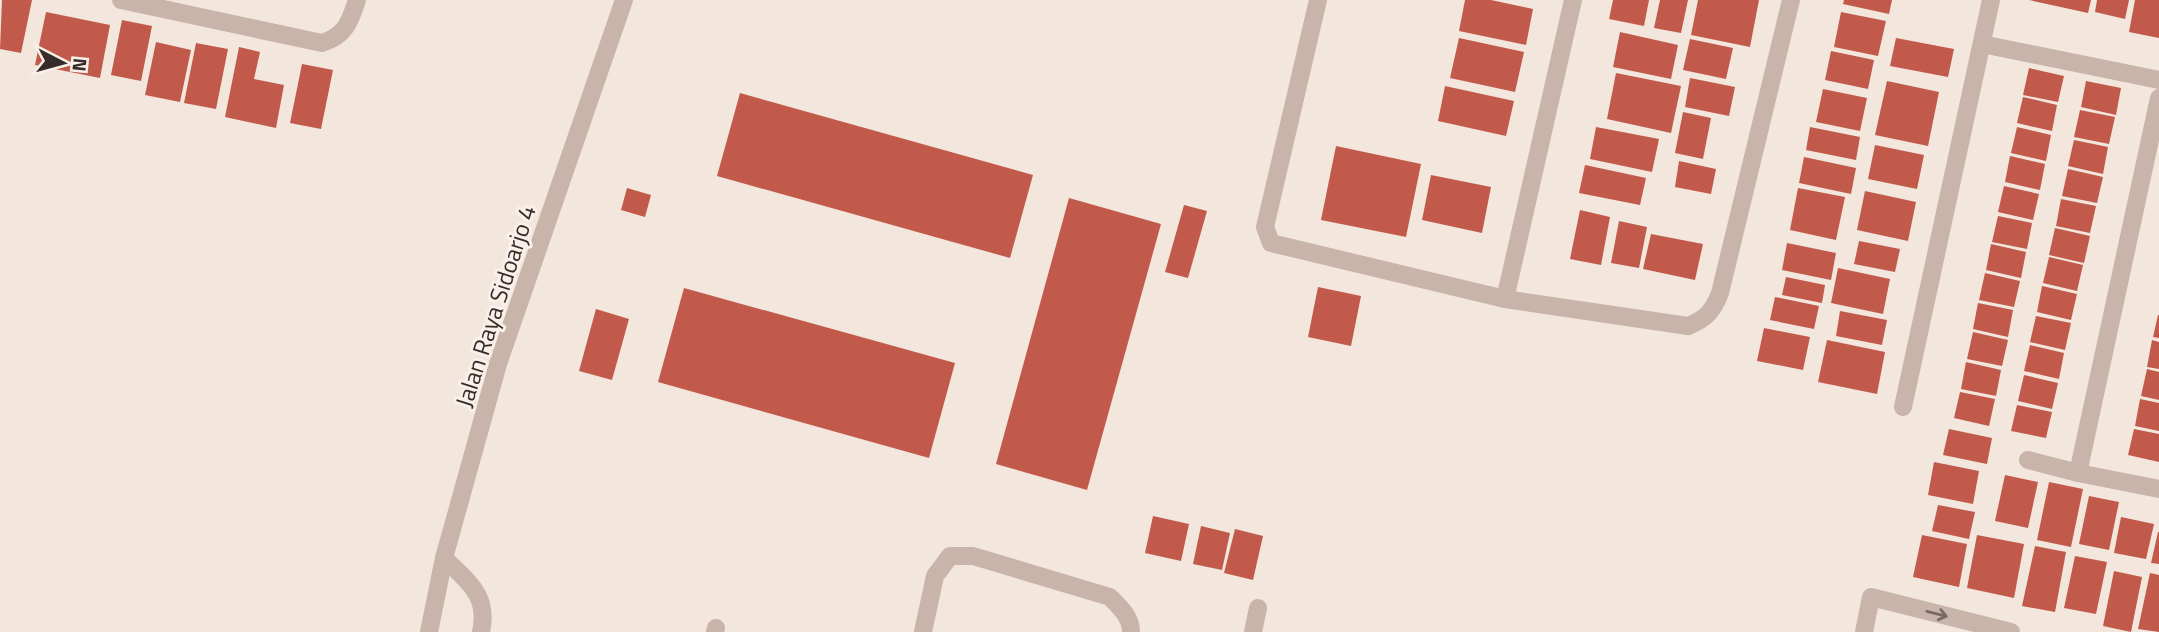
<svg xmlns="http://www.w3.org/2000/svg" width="2159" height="632" font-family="'Titillium Web',sans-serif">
<rect width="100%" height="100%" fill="#f2e6dd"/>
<g fill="#c25a4b">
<path d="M2,0H32L21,53L0,49Z"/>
<path d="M1465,0H1491L1533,9L1526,45L1459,31Z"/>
<path d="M1613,0H1649L1644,26L1609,19Z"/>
<path d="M1660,0H1688L1681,33L1654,28Z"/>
<path d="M1698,0H1759L1750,47L1691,35Z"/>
<path d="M1844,0H1892L1889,14L1843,4Z"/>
<path d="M2029,0H2091L2088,13Z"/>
<path d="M2097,0H2129L2125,19L2095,12Z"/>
<path d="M2135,0H2159V38L2129,32Z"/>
<path d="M46,12L110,25L100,78L35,65Z"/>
<path d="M1841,12L1886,21L1878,56L1834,47Z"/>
<path d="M122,20L152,26L141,81L111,75Z"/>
<path d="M1620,32L1678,45L1671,79L1613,67Z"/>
<path d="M1459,38L1524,52L1515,92L1450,78Z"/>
<path d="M1896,38L1954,49L1948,77L1890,66Z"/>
<path d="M1690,39L1733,48L1726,79L1683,70Z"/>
<path d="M156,42L191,50L180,102L145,95Z"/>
<path d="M196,43L228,49L216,109L184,103Z"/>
<path d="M239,47L260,52L254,79L284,85L276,128L225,117Z"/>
<path d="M1831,51L1874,60L1868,89L1825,80Z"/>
<path d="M302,64L333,70L321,129L290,123Z"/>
<path d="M2029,68L2064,76L2058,102L2023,95Z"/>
<path d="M1616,73L1681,86L1671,133L1607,119Z"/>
<path d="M1690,78L1735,87L1729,116L1685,107Z"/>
<path d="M1887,81L1939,92L1928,146L1875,135Z"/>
<path d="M2086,81L2121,88L2116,115L2081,107Z"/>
<path d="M1445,86L1514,101L1506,136L1438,121Z"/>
<path d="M1823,89L1867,98L1860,131L1816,122Z"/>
<path d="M740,93L1033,175L1010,258L717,176Z"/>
<path d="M2023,97L2057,105L2052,131L2017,123Z"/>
<path d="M2080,110L2115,117L2109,144L2074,137Z"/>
<path d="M1683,112L1711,118L1703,159L1675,153Z"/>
<path d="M1596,127L1659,139L1652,172L1590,159Z"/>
<path d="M1810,127L1860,137L1856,160L1806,150Z"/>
<path d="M2017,127L2051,135L2046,161L2011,153Z"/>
<path d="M2074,140L2108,147L2103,174L2068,166Z"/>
<path d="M1875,145L1924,155L1917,189L1868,179Z"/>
<path d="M1336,146L1421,164L1406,237L1321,220Z"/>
<path d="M2010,156L2045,164L2040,190L2005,182Z"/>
<path d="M1804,157L1856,168L1851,194L1799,183Z"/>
<path d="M1679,161L1716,169L1711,194L1675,187Z"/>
<path d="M1585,165L1646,178L1640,205L1579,193Z"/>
<path d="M2068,169L2103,177L2097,203L2062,196Z"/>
<path d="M1431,175L1491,187L1482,233L1422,220Z"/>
<path d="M2004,186L2039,194L2033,220L1998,212Z"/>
<path d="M627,188L651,195L645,217L621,210Z"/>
<path d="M1798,188L1845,197L1836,240L1790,230Z"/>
<path d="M1865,191L1916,202L1908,241L1857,230Z"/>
<path d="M1069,198L1161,224L1087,490L996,464Z"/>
<path d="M2061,199L2096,206L2090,233L2056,226Z"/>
<path d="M1184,205L1207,211L1188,278L1165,272Z"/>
<path d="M1580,210L1610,217L1601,265L1570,259Z"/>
<path d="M1998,216L2032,223L2027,249L1992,242Z"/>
<path d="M1619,221L1647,227L1639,268L1611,263Z"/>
<path d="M2055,228L2090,236L2084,263L2049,255Z"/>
<path d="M1651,234L1703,244L1695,280L1643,269Z"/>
<path d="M1859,241L1900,249L1895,272L1854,264Z"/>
<path d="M1787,243L1836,253L1831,280L1782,270Z"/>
<path d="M1991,244L2026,252L2021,278L1986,270Z"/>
<path d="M2049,257L2083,265L2077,291L2043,283Z"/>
<path d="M1838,268L1890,279L1883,314L1831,303Z"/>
<path d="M1985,273L2020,281L2014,307L1979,300Z"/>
<path d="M1786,277L1825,285L1822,303L1782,295Z"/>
<path d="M2042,286L2077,294L2071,320L2037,312Z"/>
<path d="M1318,287L1361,296L1351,346L1308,337Z"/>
<path d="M684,288L955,363L929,458L658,382Z"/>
<path d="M1775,297L1819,306L1814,329L1770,320Z"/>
<path d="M1978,303L2013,310L2008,337L1973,329Z"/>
<path d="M596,309L629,319L612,380L579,371Z"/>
<path d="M1840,311L1887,320L1882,345L1836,336Z"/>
<path d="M2158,315H2159V338L2153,337Z"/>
<path d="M2036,316L2071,323L2065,350L2030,342Z"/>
<path d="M1764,328L1810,337L1803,370L1757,361Z"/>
<path d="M1973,332L2008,340L2002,366L1967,359Z"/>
<path d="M1827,340L1885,352L1877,394L1818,382Z"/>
<path d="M2152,340L2159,342V369L2147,367Z"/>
<path d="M2030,345L2064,353L2059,379L2024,371Z"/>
<path d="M1966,362L2001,370L1996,396L1961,389Z"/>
<path d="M2147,369L2159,372V400L2141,396Z"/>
<path d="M2024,375L2058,383L2052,409L2018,401Z"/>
<path d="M1960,392L1995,399L1989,426L1954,418Z"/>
<path d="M2140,399L2159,403V431L2135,426Z"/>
<path d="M2017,405L2052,412L2046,438L2011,431Z"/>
<path d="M1949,429L1992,438L1987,464L1943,455Z"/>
<path d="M2134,429L2159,434V462L2128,455Z"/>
<path d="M1934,462L1979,471L1973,504L1928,495Z"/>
<path d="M2005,475L2038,482L2028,528L1995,521Z"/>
<path d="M2049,482L2083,489L2071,547L2037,540Z"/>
<path d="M2089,496L2119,502L2109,550L2079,544Z"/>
<path d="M1938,505L1975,512L1969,539L1932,531Z"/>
<path d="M1153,516L1189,524L1181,561L1145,553Z"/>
<path d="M2121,517L2154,524L2146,559L2114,553Z"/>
<path d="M1201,526L1230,533L1222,570L1193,564Z"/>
<path d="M1235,529L1263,536L1253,580L1224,573Z"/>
<path d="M2158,532H2159V564L2151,563Z"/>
<path d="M1922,535L1967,544L1959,587L1913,577Z"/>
<path d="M1977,535L2024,544L2014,598L1967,588Z"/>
<path d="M2035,546L2066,552L2055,612L2022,606Z"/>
<path d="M2075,556L2107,562L2096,614L2064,608Z"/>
<path d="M2114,571L2142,577L2131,632L2103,626Z"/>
<path d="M2150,573L2159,575V632L2138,629Z"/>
</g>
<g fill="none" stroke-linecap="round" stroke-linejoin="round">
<g stroke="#c9b4a9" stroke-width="18">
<path d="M121,0L322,43C345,36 350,22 357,0"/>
<path d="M1318,0L1265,227L1271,243L1505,299L1688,326C1706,319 1713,311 1720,293L1791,0"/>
<path d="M1982,44L2159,80"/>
<path d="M1505,299L1573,0"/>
<path d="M1903,407L1991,0"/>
<path d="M2028,460L2078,473L2159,489"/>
<path d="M2078,473L2159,98"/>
<path d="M444,558C468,582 489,595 481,632"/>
<path d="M429,632L444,558L498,364L624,0"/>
<path d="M715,632L716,628"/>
<path d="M923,632L935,576L950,556H973L1110,597C1120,607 1131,617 1131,632"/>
<path d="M1253,632L1258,608"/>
<path d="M1864,632L1871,597L2011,632"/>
</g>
</g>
<defs><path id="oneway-shaft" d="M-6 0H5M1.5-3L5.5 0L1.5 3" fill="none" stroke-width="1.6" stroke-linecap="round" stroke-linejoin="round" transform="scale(1.75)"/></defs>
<use stroke="#796963" href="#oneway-shaft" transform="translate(1937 614) rotate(14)"/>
<g text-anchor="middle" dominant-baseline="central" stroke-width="6" stroke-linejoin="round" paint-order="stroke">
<g font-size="24" fill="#372c29" stroke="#f9f0ea">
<text transform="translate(495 306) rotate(-72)">Jalan Raya Sidoarjo 4</text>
</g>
</g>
<g transform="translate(63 63) rotate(96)" stroke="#f9f0ea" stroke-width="5" paint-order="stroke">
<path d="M0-5L12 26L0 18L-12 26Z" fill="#372c29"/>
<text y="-10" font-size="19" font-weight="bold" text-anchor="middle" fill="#372c29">N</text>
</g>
</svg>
